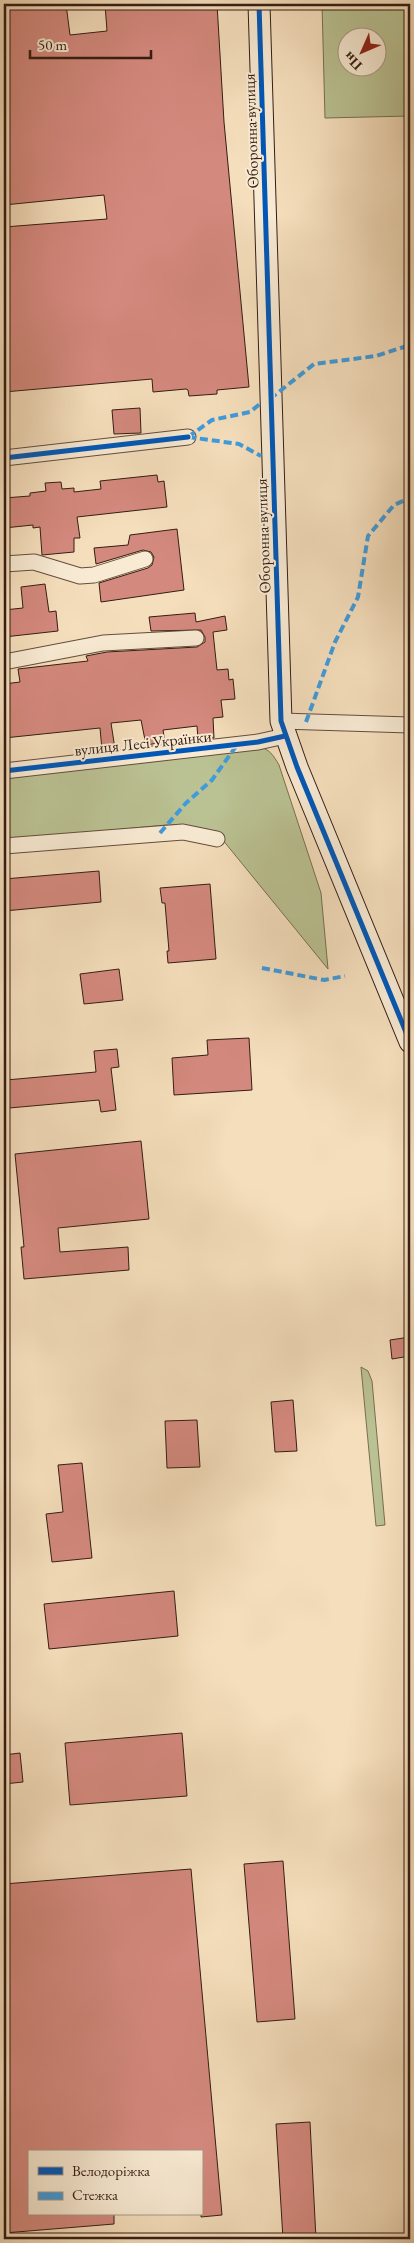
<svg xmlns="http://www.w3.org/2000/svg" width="414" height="2243" font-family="'EB Garamond',serif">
<rect width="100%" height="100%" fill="#f5debc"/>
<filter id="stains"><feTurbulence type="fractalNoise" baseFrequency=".004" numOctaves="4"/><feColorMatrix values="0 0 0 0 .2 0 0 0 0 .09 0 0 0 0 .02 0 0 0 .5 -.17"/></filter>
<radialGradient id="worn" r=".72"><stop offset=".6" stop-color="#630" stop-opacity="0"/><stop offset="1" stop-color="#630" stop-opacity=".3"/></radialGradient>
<g fill="#bac192" stroke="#776f52" fill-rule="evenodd">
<path d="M322,4H410V116L325,118ZM346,38H376V68H346Z"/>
<path d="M257,746C270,749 273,755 279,765L321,893L328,969L222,839C205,826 186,825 166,825L4,840V776Z"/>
<path d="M361,1367L368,1371L372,1381L385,1525L376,1526Z"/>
</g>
<g fill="#d4897e" stroke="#341d13">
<path d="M4,4H66L70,35L107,31L105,4H217L224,122L249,387L217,390V394L189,396L188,390L186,389L153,392L152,379L4,392V227L107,219L104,195L4,205Z"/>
<path d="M140,408L141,433L114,434L112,410Z"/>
<path d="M157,475L158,482L164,481L167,507L77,517L80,538H74V552L42,555L40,527L33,528V525L4,528V498L30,496V493L46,491L45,483L61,482L62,489L74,488V492L101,489L100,481Z"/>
<path d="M177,529L184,590L101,602L99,583L148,568L152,565L154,557L151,552L143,550L96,564L94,548L128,545L130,535Z"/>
<path d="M45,584L49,612L56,611L58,631L4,637V610L23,608L21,587Z"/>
<path d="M195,613L196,622L225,616L227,630L213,632L217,670L228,669L229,680L233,679L235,699L221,700L223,717L213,718L214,738L198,739L197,726L163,730L165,742L146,745L141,720L111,723L115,749L102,750L100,728L4,738V684L20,682L18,669L88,661L86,656L107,652L197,647L205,642V637L201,630L151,631L149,617Z"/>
<path d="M99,871L101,902L4,911V879Z"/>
<path d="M210,884L216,959L168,963L167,951H169L165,903H162L160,888Z"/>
<path d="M119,969L123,1000L84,1004L80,974Z"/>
<path d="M249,1038L252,1090L174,1095L172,1058L208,1055L207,1040Z"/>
<path d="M117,1049L119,1067L111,1068L116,1110L101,1112L99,1100L9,1108L6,1080L96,1072L94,1051Z"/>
<path d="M141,1141L149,1219L58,1228L60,1252L128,1247L129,1270L24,1279L21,1247H24L15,1154Z"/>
<path d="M410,1337V1356L392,1359L390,1340Z"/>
<path d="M293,1400L297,1451L275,1452L271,1402Z"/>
<path d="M197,1420L200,1467L167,1468L165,1421Z"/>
<path d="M82,1463L92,1558L52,1562L46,1514L63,1512L58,1465Z"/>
<path d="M174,1591L178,1636L49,1649L44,1604Z"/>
<path d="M182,1733L187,1796L70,1805L65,1743Z"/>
<path d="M20,1753L23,1782L4,1784V1755Z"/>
<path d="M283,1861L295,2019L257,2022L244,1864Z"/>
<path d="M191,1869L222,2215L201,2217V2152H29V2214H114V2224L4,2233V1884Z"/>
<path d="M310,2122L316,2239H283L276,2124Z"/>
</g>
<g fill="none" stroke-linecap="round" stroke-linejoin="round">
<defs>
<g id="street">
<path d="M4,458L188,437"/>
<path d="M4,564L34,562L80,576L94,575L145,559"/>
<path d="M4,662L103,643L196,638"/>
<path d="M281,721L410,725"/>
<path d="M4,771L258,742L285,736"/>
<path d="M4,846L183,832L217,839"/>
</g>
<path id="secondary" d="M259,4L281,721L297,767L410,1042"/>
</defs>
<use href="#street" stroke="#644d3d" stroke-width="17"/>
<use href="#secondary" stroke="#341d13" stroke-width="23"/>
<use href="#street" stroke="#f8ead3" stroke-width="15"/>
<use href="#secondary" stroke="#f8ead3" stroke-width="21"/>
<g stroke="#3e9bde" stroke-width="4" stroke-dasharray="8 4" stroke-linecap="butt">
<path d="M270,399L314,364L376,356L410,345"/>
<path d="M188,437L212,420L250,412L261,403"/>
<path d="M188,437L239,444L261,456"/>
<path d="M306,722L335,642L358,597L368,536L394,505L410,498"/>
<path d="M160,833L186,803L212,780L237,745"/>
<path d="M262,968L324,980L345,976"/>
</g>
<defs>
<g id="cycleway">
<path d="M259,4L281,721L297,767L410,1042"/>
<path d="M4,458L188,437"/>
<path d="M4,771L258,742L285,736"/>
</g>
</defs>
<use href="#cycleway" stroke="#f8ead3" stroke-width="8"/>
<use href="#cycleway" stroke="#0057b8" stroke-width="5"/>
</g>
<g text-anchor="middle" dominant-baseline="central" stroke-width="4" stroke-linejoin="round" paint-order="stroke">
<g font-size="16" fill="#341d13" stroke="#f8ead3">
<text transform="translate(251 131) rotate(-92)">Оборонна вулиця</text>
<text transform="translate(263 536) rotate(-92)">Оборонна вулиця</text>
<text transform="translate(143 743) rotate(-6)">вулиця Лесі Українки</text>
</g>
</g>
<rect width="414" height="2243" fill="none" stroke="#f5debc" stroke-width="20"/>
<rect x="5" y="5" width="404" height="2233" fill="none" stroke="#341d13" stroke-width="2.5"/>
<rect x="10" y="10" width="394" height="2223" fill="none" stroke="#341d13"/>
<rect x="28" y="2150" width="175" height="65" fill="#f8ead3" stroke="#aa9886"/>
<rect x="38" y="2167" width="25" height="8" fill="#0057b8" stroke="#aa9886"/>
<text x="72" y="2176" font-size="15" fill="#341d13">Велодоріжка</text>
<rect x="38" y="2192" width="25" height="8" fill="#3e9bde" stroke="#aa9886"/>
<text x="72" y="2200" font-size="15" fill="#341d13">Стежка</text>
<g transform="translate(362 52) rotate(225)"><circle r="24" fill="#f8ead3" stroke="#aa9886"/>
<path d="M0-4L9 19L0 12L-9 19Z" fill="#8f2418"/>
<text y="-8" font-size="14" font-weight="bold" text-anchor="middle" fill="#341d13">Пн</text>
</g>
<path d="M30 50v8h121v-8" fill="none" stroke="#341d13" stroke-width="2.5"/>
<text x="38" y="50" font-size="15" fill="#341d13" stroke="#f8ead3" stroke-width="4" paint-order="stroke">50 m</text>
<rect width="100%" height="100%" filter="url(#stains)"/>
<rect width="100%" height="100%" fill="url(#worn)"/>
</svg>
